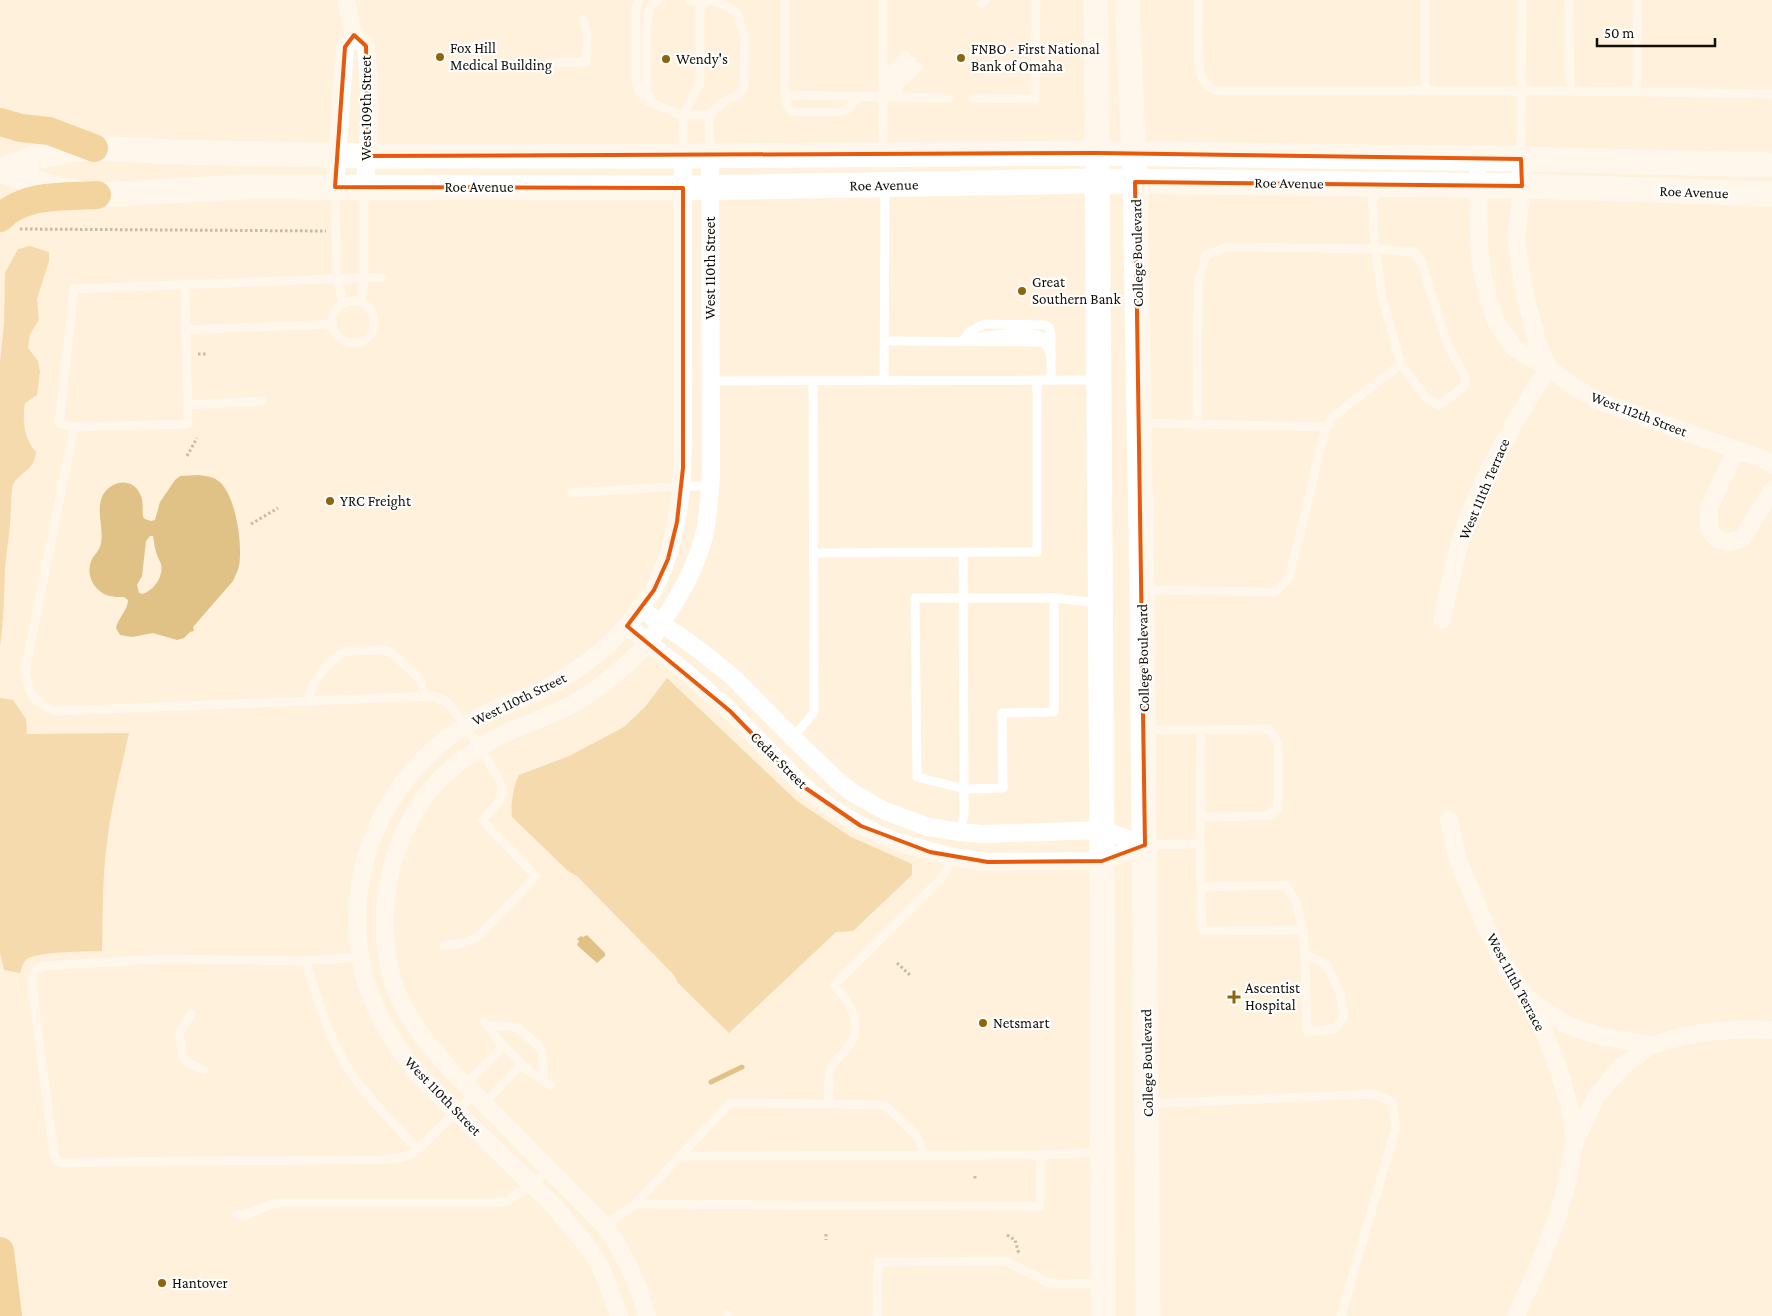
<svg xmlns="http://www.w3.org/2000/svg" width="1772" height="1316" font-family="'Crimson Pro',serif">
<rect width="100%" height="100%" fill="#fff1db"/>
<g fill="#e8bf79">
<path d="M30,246L49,252V261L37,299L39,320L30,334L28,348L38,361L40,372L37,395L25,403C22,420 24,439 36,452C35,473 14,473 12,489C11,500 11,512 10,524C9,539 6,554 5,569C4,595 4,620 0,646V362L4,324L5,273L18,249Z"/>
<path d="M667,678L797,801L851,837L912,864V875L853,931L836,932L729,1033L678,983L674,975L577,876L568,871L512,817C510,806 514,783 519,775L569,756L624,727L645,707Z"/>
<path d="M0,698L13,700L26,719L27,734L129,733C121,770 111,806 107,843C102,879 103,915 102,951C86,952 39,951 27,959C23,962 22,968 20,973L4,970L0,953Z"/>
</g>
<g fill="#bd8a21" fill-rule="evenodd">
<path d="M198,475C204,476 212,476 217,480C236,492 243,546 239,566C238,571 235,576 233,581L193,627L194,631L190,632L184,638L177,640L153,633L132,637L120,635L116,628C118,618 128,610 128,600L124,597C119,597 114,597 109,596C93,591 85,574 92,559C95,554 100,550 101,543C104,528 96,512 102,497C109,481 132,476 140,494C144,501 142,509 143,517L145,519L151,521L155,520L160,502L175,480L180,476ZM150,536H153C154,540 154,544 155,548C156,554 159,559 161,564C164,576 154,590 143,594L139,593L137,585L142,576L146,541Z"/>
<path d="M587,935L605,953V956L597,963L577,945L579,941L577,939L581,936L583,937Z"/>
</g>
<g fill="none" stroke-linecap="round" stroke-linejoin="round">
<path stroke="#bd8a21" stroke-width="5" d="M711,1082L742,1067"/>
<g stroke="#83796b" stroke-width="3" stroke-dasharray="2.5 2.5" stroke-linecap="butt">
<path d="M20,229L326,231"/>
<path d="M198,354H207"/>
<path d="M187,456L197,438"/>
<path d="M251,524L278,508"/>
<path d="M897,963L911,976"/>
<path d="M975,1176V1181"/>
<path d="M826,1234V1240"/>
<path d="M1007,1235L1015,1240L1019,1254"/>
</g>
<g stroke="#fff" stroke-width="9">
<path d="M639,0L636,9V82L641,95L649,102L683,115H709L725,101L738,95L744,87L745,37L737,13L721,3L709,0"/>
<path d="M690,0L705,3"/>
<path d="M785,0V95L949,98"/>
<path d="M883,0V153"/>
<path d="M1198,0C1199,19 1195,63 1202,78C1205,85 1211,88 1217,91H1570L1772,94"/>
<path d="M1569,0L1570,91"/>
<path d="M981,4L985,0"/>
<path d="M550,63L586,62L587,34L583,19"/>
<path d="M885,87L890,71L906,55"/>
<path d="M1425,90V0"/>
<path d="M1637,91V0"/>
<path d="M888,94L896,78L912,61"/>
<path d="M785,95C786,102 787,108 793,112H837L848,109L858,97"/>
<path d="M896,97L899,86L918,67"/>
<path d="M973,98L1035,99L1036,0"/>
<path d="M652,102L647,90L646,78L647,23L650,6L657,0"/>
<path d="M709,115L710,154"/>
<path d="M683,155V115L700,83V0"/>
<path d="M1521,158L1522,0"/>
<path d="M335,190L337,278L343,303"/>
<path d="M185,285L188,424L74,427L59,423L74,289L382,277"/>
<circle cx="353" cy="322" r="21"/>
<path d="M361,302L364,277V188"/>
<path d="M185,330L332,324"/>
<path d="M973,339C988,335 1026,330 1040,336C1044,337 1046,340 1048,344"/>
<path d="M885,341L1041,342L1046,345L1051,354"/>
<path d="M963,341L969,332L984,324L1045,325L1049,327L1051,334V380"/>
<path d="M884,380L885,186"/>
<path d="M711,381L1096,380"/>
<path d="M188,405L262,401"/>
<path d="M1140,423L1327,427"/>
<path d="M1197,425L1198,284L1206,255L1228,247L1375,249L1415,252L1421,261L1447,344L1465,376V386L1439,405L1426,398L1401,364"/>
<path d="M74,427L25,671C30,695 33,702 56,711L434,696C437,698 442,699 445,701C456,710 501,777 502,789C502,802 490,811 482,820L536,876L482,933C470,943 460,944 444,945"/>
<path d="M571,493L682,486H710"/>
<path d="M963,552L964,789L1003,788L1002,713L1054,712V598"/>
<path d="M814,553L1037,552V380"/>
<path d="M1145,590L1275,592L1289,578L1306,510L1320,448L1330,419L1401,364L1382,297L1374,238L1372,185"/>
<path d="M307,701L315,681L324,669L335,658L342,653L350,651L384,650L392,653L420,679L424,696"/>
<path d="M793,738L814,712L813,380"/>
<path d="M1200,817L1268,816L1278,808V744L1269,729L1201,730"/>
<path d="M960,832L964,815V789L917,777L915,598H1054L1098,603"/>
<path d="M1200,844L1202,931L1303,930L1296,902L1286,885L1201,887"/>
<path d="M1145,845L1200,844L1201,730H1146"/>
<path d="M1303,930L1305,955L1307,1031H1322L1336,1028L1344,1016L1340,993L1326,964L1305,955"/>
<path d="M360,957L306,961L161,959L42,966C34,970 32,975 32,984L54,1155L57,1161L62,1163L176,1161L380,1160L403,1157L414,1153L475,1093"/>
<path d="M306,961C316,995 326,1030 344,1061C363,1094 392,1121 417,1149"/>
<path d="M191,1014L179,1033L183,1058L190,1064L204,1070"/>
<path d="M484,1022L499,1041L524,1067L550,1085"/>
<path d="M487,1026H503L518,1028L539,1046L542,1053L544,1081"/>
<path d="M466,1084L504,1046"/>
<path d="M485,1103L521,1064"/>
<path d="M829,1104L885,1105L916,1135L925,1155"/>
<path d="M1148,1104L1374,1094L1392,1102L1396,1127L1341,1316"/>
<path d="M1041,1155L1102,1152"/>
<path d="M635,1204L1040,1206L1041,1155L679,1156"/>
<path d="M237,1215H244L275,1203H492L508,1201L550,1169"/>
<path d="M605,1226L635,1204L730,1103L829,1104C829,1093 827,1080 831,1069C835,1058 847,1052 852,1041C862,1020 848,1000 834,985L943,877L952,857"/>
<path d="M727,1314V1316"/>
<path d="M877,1316L878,1262L1005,1261L1047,1282L1058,1284L1101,1283"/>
</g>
<g stroke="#fff" stroke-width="18">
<path d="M346,0L354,35L366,46C371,92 370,141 364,187"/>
<path d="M1521,159L1522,186L1516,240L1525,295L1538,344L1548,367"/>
<path d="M1478,174L1479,246L1482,272L1488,297L1496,322L1515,349L1548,367L1571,385L1599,401L1765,460L1772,464"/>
<path d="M335,187L345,47L354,35"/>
<path d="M1736,450L1709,508V529L1717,539L1729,542L1742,539L1772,490"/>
<path d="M640,608L695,647L733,677L793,738L840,783L853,793L885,811L928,827L960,832L983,834L1102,830L1145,845"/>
<path d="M1442,620C1449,588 1455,554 1466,523C1487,467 1518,417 1548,367"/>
<path d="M627,626L687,673L730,711L804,787L830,807L861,826L894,841L952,857L988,862L1102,861L1145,845"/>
<path d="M1449,820L1458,860L1487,929L1506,967L1538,1016L1560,1073L1573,1121L1574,1144L1567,1182L1557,1218L1540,1263L1516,1316"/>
<path d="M1530,1000C1543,1009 1557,1021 1573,1027C1598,1037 1625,1041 1652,1045"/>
<path d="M1575,1142L1596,1097L1621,1067L1652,1045L1684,1036L1706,1032L1747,1029L1772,1030"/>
<path d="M619,1316L603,1272L590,1250L554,1206L419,1075C375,1022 353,970 358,901C365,820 415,749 487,713C505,704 524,699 542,690C581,670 615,643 641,608C646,600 652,593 656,585C690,514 682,439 683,362C683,293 683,225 683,156"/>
<path d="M647,1316C638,1283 625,1254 605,1226L452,1071C433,1050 415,1029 402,1004C369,937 385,843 432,788C445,772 462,760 479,748C505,730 536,722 565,708C595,693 623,669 646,645C654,636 659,626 666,616C685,587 703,554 707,519C709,504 710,488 711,473L710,156"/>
</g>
<g stroke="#fff" stroke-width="25">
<path d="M1096,0L1102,830L1103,1316"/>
<path d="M1127,0L1135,182L1142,591L1148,1316"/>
<path d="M0,170L46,186L65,191L97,195L242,187L683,188L1097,181L1522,186L1772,194"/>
<path d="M0,170L40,156L75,149L94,148L176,152L368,156H683L1097,153L1521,159L1772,165"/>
</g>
<g stroke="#e5b257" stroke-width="28">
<path d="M0,122L21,128L49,131L94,148"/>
<path d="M0,218C25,193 64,197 97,195"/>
<path d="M0,1251L8,1316"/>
</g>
</g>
<path d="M0 0H1772V1316H0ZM354,35L366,46L368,156L1097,153L1521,159L1522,186L1135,182L1145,845L1102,861L988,862L930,852L861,826L804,787L730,711L627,626L654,590L668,559L677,522L683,468V188L335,187L345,47Z" fill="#fff1db" fill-opacity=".55" fill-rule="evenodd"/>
<path fill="none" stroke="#e8590c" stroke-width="4" stroke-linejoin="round" d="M354,35L366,46L368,156L1097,153L1521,159L1522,186L1135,182L1145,845L1102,861L988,862L930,852L861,826L804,787L730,711L627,626L654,590L668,559L677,522L683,468V188L335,187L345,47Z"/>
<g fill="#8e650b" stroke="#fff" stroke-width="2">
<circle cx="440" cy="57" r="5"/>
<circle cx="961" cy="58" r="5"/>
<circle cx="666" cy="59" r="5"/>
<circle cx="1022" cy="291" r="5"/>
<circle cx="330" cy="501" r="5"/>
<path d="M1231.5 989.5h5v5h5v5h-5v5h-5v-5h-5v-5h5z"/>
<circle cx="983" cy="1023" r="5"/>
<circle cx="162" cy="1283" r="5"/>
</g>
<g text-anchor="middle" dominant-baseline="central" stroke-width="4.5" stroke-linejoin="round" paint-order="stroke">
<g font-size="15" fill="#140f08" stroke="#fff" text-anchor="start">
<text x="450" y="48">Fox Hill<tspan x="450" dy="17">Medical Building</tspan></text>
<text x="971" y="49">FNBO - First National<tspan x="971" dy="17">Bank of Omaha</tspan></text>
<text x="676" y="59">Wendy's</text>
<text x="1032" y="282">Great<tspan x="1032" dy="17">Southern Bank</tspan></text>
<text x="340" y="501">YRC Freight</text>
<text x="1245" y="988">Ascentist<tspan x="1245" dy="17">Hospital</tspan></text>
<text x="993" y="1023">Netsmart</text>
<text x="172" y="1283">Hantover</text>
</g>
<g font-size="15" fill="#140f08" stroke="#fff">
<text transform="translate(366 108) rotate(-90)">West 109th Street</text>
<text transform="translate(1289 183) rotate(1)">Roe Avenue</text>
<text transform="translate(884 185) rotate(-1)">Roe Avenue</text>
<text x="479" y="187">Roe Avenue</text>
<text transform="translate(1694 192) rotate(2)">Roe Avenue</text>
<text transform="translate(1137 253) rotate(-91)">College Boulevard</text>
<text transform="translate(710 268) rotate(-90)">West 110th Street</text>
<text transform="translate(1639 414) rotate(21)">West 112th Street</text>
<text transform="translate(1484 489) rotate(-67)">West 111th Terrace</text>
<text transform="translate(1143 658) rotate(-91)">College Boulevard</text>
<text transform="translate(519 699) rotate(-26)">West 110th Street</text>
<text transform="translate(779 760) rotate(45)">Cedar Street</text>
<text transform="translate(1516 982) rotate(62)">West 111th Terrace</text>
<text transform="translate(1147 1063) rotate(-91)">College Boulevard</text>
<text transform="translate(443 1096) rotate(46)">West 110th Street</text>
</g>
</g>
<path d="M1597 38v8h118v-8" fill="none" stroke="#140f08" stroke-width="2.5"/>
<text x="1604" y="38" font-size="15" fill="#140f08" stroke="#ffffff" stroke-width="4" paint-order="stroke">50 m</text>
</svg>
